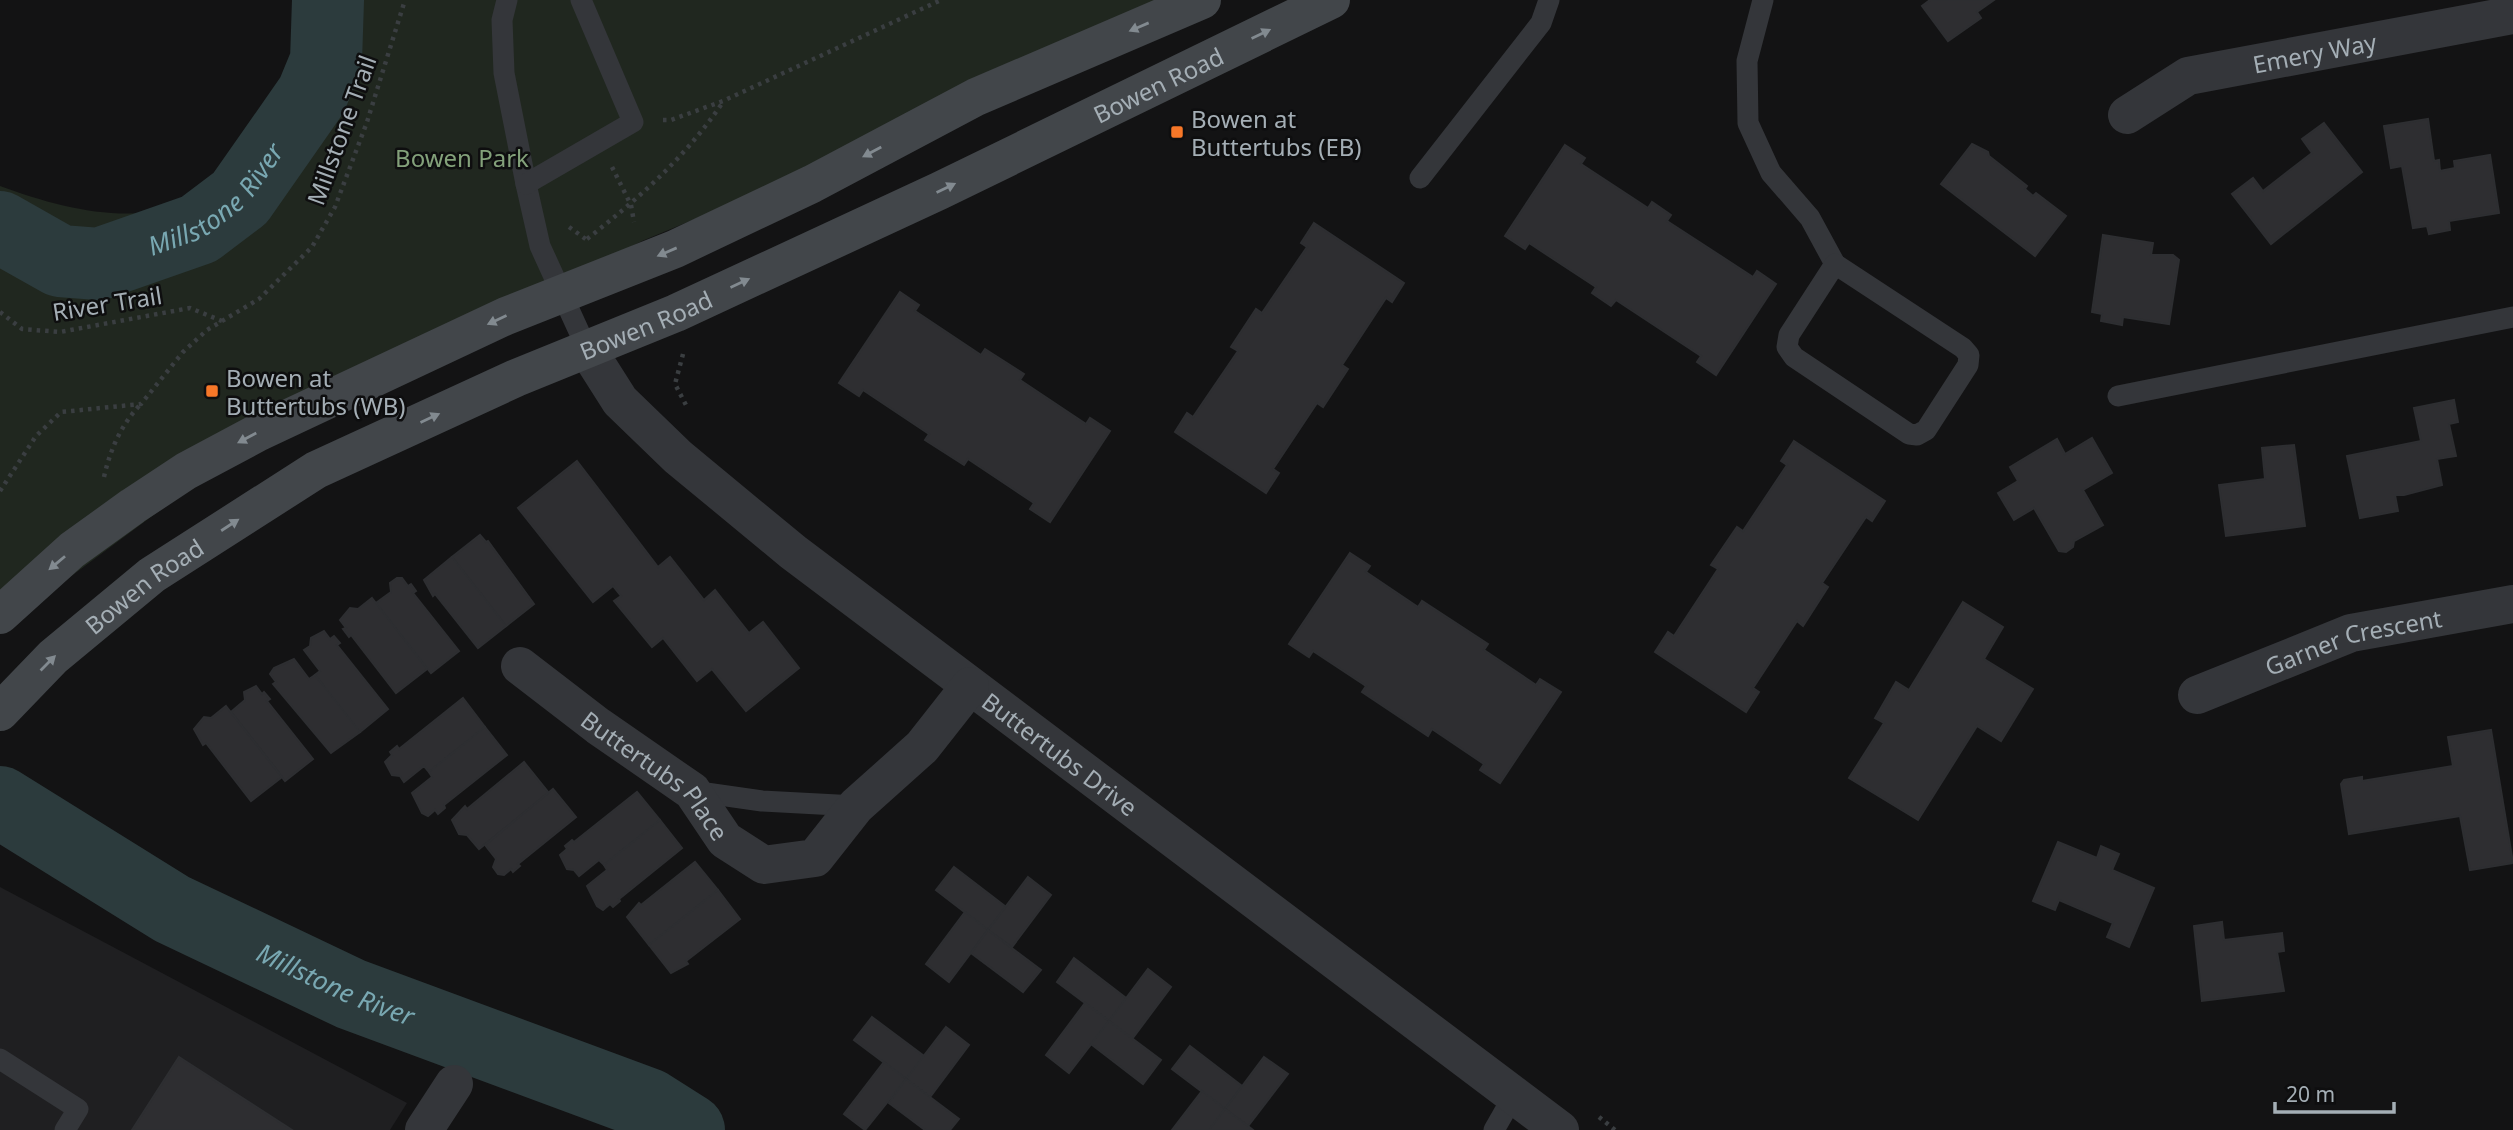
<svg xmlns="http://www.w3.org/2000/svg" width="2513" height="1130" font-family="'Noto Sans',sans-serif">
<rect width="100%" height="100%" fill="#131314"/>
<path fill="#1f1f21" d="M0,887L407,1103L390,1130H0Z"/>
<path fill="#20271f" d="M316,0H1220L642,241L256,439L0,629V186C71,212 147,230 218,191C243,178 263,155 282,134C297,117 321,98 325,74C328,49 319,25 316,0Z"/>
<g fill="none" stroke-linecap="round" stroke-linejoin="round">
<g stroke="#2c3b3d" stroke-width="72">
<path id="s1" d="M0,227L60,261L99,264L199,229L240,198L312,95L326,61L328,0"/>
<path id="s2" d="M0,802L172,909L351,994L648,1104L689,1130"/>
</g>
</g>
<g fill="#2e2e31" stroke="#2d2e31" stroke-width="2">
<path d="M1930,0H1994L1977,12L1981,18L1948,41L1922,6Z"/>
<path d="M2428,119L2434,161L2439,160L2440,171L2455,168L2454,161L2490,155L2499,213L2449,221L2450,230L2429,234L2427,226L2413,228L2402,166L2391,168L2384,126Z"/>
<path d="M2324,123L2362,172L2271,244L2232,194L2253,178L2263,191L2286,173L2312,153L2302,139Z"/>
<path d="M1972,144L1988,152L1989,156L2027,186L2025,189L2033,196L2036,193L2066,216L2035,256L1941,184Z"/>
<path d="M1565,145L1585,158L1581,164L1648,208L1652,202L1671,215L1667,221L1753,277L1757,271L1776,284L1716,375L1697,362L1701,356L1616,300L1611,306L1592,293L1596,287L1529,243L1525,249L1505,236Z"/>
<path d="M1314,223L1404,283L1392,302L1386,298L1342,365L1348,369L1323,407L1317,403L1273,469L1279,473L1266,493L1175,432L1187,413L1193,417L1238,351L1231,347L1256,309L1262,313L1307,247L1301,243Z"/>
<path d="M2103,235L2153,243L2151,255H2173L2179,260L2169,324L2123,317L2122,325L2101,321L2102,314L2092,312Z"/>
<path d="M900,292L919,305L915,311L981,355L985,349L1024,374L1020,380L1086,424L1090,418L1110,431L1050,522L1030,509L1034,503L968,459L964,465L925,440L929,434L863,390L859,396L839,383Z"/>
<path d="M2454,400L2458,422L2449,424L2456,456L2437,459L2442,485L2404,495H2395L2398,511L2360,518L2347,456L2421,441L2414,408Z"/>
<path d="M2092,438L2112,473L2083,490L2103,525L2074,541L2073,547L2066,552L2059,551L2034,508L2014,520L1998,493L2018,481L2010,467L2057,439L2065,454Z"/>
<path d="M1794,441L1885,501L1872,521L1866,517L1822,583L1828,587L1803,626L1797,621L1753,688L1759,692L1746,712L1655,652L1668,632L1674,636L1718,569L1711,565L1737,527L1743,531L1787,465L1781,461Z"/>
<path d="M2294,445L2305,526L2226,536L2219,485L2265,479L2262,448Z"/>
<path d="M577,461L658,567L670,557L704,600L715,590L749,633L763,622L799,668L746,711L712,669L697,681L663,638L652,647L614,601L621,596L613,586L593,602L518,508Z"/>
<path d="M480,535L486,542L488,541L534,604L506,626L452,557Z"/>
<path d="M1350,553L1370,566L1366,572L1418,607L1422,601L1488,644L1484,650L1536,685L1540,679L1561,692L1500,783L1480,770L1484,764L1432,729L1428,736L1362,692L1366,686L1313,651L1309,657L1289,644Z"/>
<path d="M452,557L506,626L478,648L435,594L433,596L424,580Z"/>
<path d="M397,578H402L408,586L411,584L416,591L413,593L459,651L431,673L376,603L391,592L390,583Z"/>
<path d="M372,598L427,669L396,693L351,635L349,637L343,629L346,628L340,620L350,608L358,609Z"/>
<path d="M1963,602L2003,627L1984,659L2033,689L2001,741L1977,726L1918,820L1849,778L1884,723L1875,718L1896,682L1909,690Z"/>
<path d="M324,631L330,639L334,636L340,643L337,645L388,709L360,732L315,675L320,671L304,650L310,646L311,638Z"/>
<path d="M294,659L309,679L315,675L360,732L331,753L273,684L276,682L270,674L274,668Z"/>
<path d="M256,686L262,694L264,692L270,699L267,701L313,759L285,781L231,712L245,700L244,692Z"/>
<path d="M463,698L485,727L429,772L424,766L404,782L400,776L392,775L385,762L392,755L390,752L397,746L399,749Z"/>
<path d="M226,706L282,777L251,801L206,743L203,745L194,729L204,717L211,718Z"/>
<path d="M485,727L507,755L444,805L445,808L438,814L435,810L428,816L422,813L412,793L432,777L429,772Z"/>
<path d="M2491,730L2513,863L2470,870L2460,816L2349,834L2341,784L2344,780L2362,777V781L2453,766L2448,737Z"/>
<path d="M524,762L549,793L479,849L467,835L459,834L452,820L465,806L467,809Z"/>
<path d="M553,789L576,817L518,864L520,866L513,872L511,869L504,875L498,874L493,867L496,859L485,845Z"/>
<path d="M637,792L660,820L604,865L599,860L579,876L574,870L567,869L560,855L567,849L565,846L572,840L574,842Z"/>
<path d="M660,820L682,848L619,899L620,901L613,907L610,904L603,910L597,906L587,886L607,870L604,865Z"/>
<path d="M2058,842L2097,858L2101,846L2119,854L2112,870L2154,888L2129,947L2107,937L2113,923L2059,900L2055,910L2033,901Z"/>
<path d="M695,862L718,890L649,945L627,917L639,903L641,905Z"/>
<path d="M954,867L1006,907L988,930L936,890Z"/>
<path d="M1028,877L1051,895L1012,947L988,930Z"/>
<path d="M718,890L740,919L686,961L688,964L671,973L649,945Z"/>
<path d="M965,912L988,930L949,982L926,964Z"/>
<path d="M2222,922L2224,940L2282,933L2284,951L2277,952L2284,991L2202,1001L2194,926Z"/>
<path d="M988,930L1041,970L1023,992L971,953Z"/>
<path d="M1074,958L1126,998L1109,1021L1057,982Z"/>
<path d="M1148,969L1171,987L1132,1039L1109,1021Z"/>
<path d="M1085,1003L1109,1021L1069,1073L1046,1055Z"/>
<path d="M872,1017L924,1056L906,1079L854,1040Z"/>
<path d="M1109,1021L1161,1060L1143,1084L1091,1044Z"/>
<path d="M946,1027L969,1045L930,1097L906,1079Z"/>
<path d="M1190,1046L1242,1086L1225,1109L1172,1069Z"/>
<path d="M179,1057L292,1130H132Z"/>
<path d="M1264,1057L1288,1074L1248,1126L1225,1109Z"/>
<path d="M884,1062L906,1079L865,1130L844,1114Z"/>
<path d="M906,1079L959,1119L950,1130H925L889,1103Z"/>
<path d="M1202,1091L1225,1109L1209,1130H1172Z"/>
<path d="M1225,1109L1248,1126L1253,1130H1209Z"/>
</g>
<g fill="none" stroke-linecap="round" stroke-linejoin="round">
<g stroke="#3a3e41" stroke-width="4.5" stroke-dasharray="3.5 5" stroke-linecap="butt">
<path d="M663,120H671L723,101L941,0"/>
<path d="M612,167L631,205L634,222"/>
<path d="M569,227L587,240"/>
<path d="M587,239C639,198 685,158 723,102"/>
<path d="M0,312L22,329L60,332L190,308L222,321"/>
<path d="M683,354L675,384L687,407"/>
<path d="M104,477C110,450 121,425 140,405"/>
<path d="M0,491L36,436L61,412L141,404L183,352L207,330L259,299L312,247L335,207L367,122L405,0"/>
<path d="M1599,1117L1615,1130"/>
</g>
<g stroke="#34363a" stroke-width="21">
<path d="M507,0L502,20L504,73L526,184L540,246L587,349"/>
<path d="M1763,0L1747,61L1748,123L1771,173L1810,218L1835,264"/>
<path d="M1420,178L1541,23L1549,0"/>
<path d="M526,184L633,122L581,0"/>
<path d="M1835,264L1963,348L1969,355L1968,365L1926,430L1917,435L1909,434L1794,357L1787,347L1789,335Z"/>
<path d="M2118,396L2513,317"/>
<path d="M692,791L762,801L856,806"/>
<path d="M0,1059L78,1109L65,1130"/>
<path d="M1494,1130L1514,1095"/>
</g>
<g stroke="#34363a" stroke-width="38">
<path id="s3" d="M2127,115L2188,76L2513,15"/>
<path id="s4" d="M587,349L620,401L678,457L793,552L1560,1130"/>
<path id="s5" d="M520,666L598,726L692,791L725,840L764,865L815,858L856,806L922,747L970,686"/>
<path id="s6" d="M2197,695L2351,633L2513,604"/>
<path d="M424,1130L454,1084"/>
</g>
<g stroke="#42464a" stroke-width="38">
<path d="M0,615L72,550L133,506L186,471L259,432L506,316L675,249L812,184L976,97L1202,0"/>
<path id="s7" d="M0,712L53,657L152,575L316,470L516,378L676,313L939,191L1331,0"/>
</g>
</g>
<defs><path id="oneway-solid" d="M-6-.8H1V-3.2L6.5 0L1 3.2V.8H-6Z" transform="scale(1.75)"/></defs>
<g fill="#828a90">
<use href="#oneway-solid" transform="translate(1139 27) rotate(157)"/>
<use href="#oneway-solid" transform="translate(1261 34) rotate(-26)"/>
<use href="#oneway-solid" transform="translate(872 152) rotate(152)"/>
<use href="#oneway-solid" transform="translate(946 188) rotate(-26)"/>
<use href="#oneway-solid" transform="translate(667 252) rotate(157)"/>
<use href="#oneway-solid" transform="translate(740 283) rotate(-25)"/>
<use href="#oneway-solid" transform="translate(497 320) rotate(155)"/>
<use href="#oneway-solid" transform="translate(430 418) rotate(-25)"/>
<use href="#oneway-solid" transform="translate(247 438) rotate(152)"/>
<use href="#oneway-solid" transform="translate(230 525) rotate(-33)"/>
<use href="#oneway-solid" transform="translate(57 563) rotate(140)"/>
<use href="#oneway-solid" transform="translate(48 663) rotate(-45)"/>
</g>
<g fill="#f77728" stroke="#0e0e0f" stroke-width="2.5">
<rect x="1170" y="125" width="14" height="14" rx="3.5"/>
<rect x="205" y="384" width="14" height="14" rx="3.5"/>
</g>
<g text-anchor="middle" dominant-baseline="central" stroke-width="5" stroke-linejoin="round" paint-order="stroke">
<g font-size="24" fill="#a4aeb5" stroke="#0e0e0f">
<text stroke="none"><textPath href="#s3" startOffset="201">Emery Way</textPath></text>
<text stroke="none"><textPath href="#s7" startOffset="1326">Bowen Road</textPath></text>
<text transform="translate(341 130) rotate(-70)">Millstone Trail</text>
<text transform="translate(107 303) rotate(-9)">River Trail</text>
<text stroke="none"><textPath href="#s7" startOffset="760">Bowen Road</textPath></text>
<text stroke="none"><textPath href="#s7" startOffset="192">Bowen Road</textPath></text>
<text stroke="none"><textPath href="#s6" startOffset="166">Garner Crescent</textPath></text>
<text stroke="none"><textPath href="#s4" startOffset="626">Buttertubs Drive</textPath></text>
<text stroke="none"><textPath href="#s5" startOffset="175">Buttertubs Place</textPath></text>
</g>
<g font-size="24" fill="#a4aeb5" stroke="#0e0e0f" text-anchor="start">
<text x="1191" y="118">Bowen at<tspan x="1191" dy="28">Buttertubs (EB)</tspan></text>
<text x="226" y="377">Bowen at<tspan x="226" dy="28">Buttertubs (WB)</tspan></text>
</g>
<g font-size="24" fill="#83a17a" stroke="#0e0e0f">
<text x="462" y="157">Bowen Park</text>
</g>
<g font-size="26" font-style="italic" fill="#79a8b2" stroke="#0e0e0f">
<text stroke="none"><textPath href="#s1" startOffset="245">Millstone River</textPath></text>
<text stroke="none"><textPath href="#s2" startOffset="383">Millstone River</textPath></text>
</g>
</g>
<path d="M2275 1102v10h119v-10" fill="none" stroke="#a4aeb5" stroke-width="3.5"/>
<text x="2286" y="1102" font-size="21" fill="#a4aeb5" stroke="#0e0e0f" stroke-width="5" paint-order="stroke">20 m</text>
</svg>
